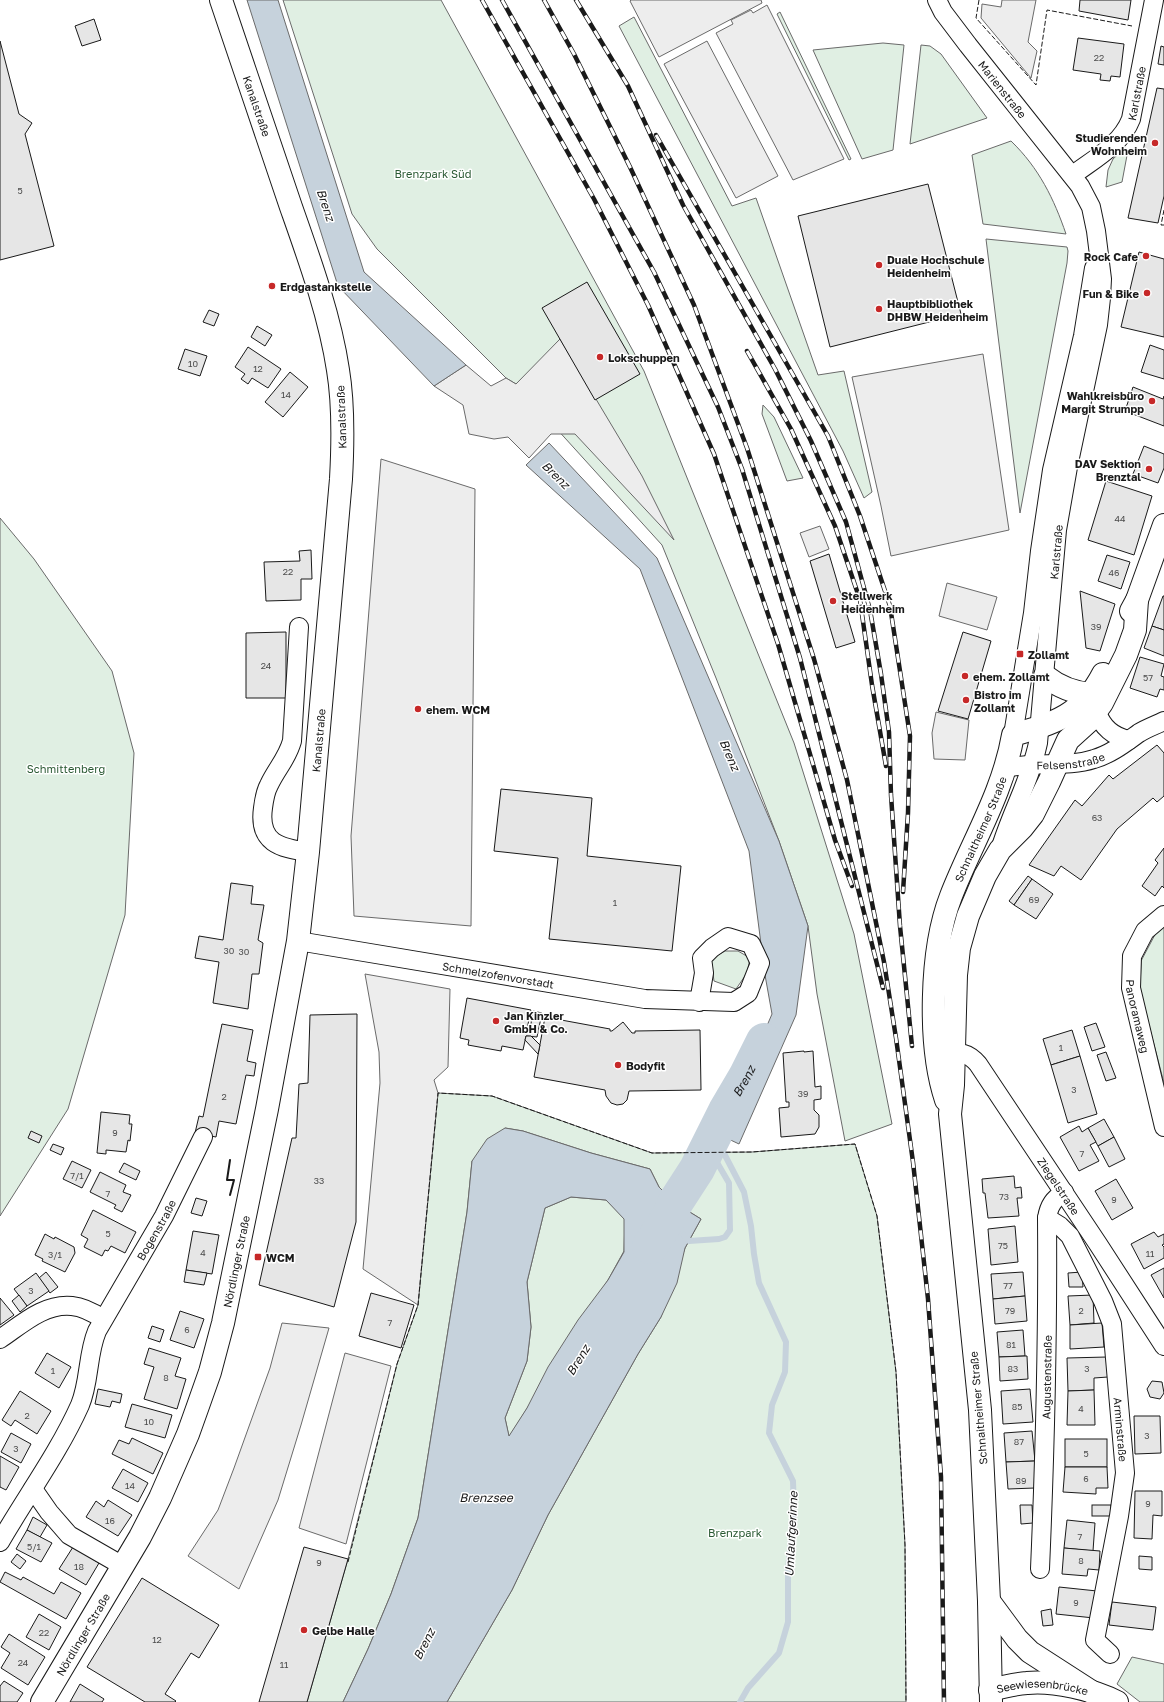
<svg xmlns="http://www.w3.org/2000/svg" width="1164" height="1702" font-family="'Golos Text',sans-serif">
<rect width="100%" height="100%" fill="#fff"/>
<g fill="#e0efe3" stroke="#6a6a6a">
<path d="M283,0H441L644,371L794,743L854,934L892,1124L845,1141L817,994L808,926L779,841L716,678L662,545L516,384L506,378L377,249L352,214Z"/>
<path d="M780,12L851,159L849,160L777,14Z"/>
<path d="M634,17L732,206L756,198L818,375L844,371L872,492L864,498L843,451L619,26Z"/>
<path d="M883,43L904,45L893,150L862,159L813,50Z"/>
<path d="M921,45L930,46L941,54L987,118L910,144Z"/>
<path d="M1011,141C1039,168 1054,199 1066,234L983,224L972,155Z"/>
<path d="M1125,148L1128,150L1122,182L1106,187L1108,170L1113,159Z"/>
<path d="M986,239L1067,247L1068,251L1067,263L1020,513Z"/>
<path d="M763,405L774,417L803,478L787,481L762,414Z"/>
<path d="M0,518L34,559L112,671L134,753L125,915L68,1109L0,1216Z"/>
<path d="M1164,925V1083L1140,991L1141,961L1158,929Z"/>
<path d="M725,951H738L750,958L747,973L736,989L714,981L711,959Z"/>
<path d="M438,1093L492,1096L652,1153L752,1152L855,1144L877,1216L896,1372L905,1545L906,1702H447L512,1590L548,1515L638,1354L661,1317L685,1248L701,1219L675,1203L659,1187L650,1169L591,1153L523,1131L505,1128L472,1161L467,1212L418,1518L391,1594L368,1649L343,1702H307L348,1559L397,1364L418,1305Z"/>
<path d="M571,1197L606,1200L625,1219L624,1251L608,1280L509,1437L505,1418L527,1361L531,1327L527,1282L545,1208Z"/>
<path d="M1132,1657L1164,1664V1702H1140L1117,1684Z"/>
</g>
<g fill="#ededed" stroke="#6a6a6a">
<path d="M631,0H761L762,3L659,57L630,1Z"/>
<path d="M1002,0H1036L1028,42L1037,51L1031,78L981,18L982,4L1001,7Z"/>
<path d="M767,5L844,159L793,180L716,33L733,24L731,20L751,10L753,13Z"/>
<path d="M707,41L778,176L736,198L664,64Z"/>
<path d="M560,339L642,476L674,540L575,434H551L529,458L508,437L494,439L469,434L463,405L434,386L466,365L491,386L506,378L516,384Z"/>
<path d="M983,354L1009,530L891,556L881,506L852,377Z"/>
<path d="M381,459L475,489L471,926L354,916L351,836Z"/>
<path d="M820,526L829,549L809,557L800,533Z"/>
<path d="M947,583L997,597L987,630L939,616Z"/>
<path d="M936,712L969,720L965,760L934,759L932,733Z"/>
<path d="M365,974L450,989L448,1067L434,1080L438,1093L418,1305L363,1269L380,1083L379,1052Z"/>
<path d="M282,1323L329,1328L301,1425L278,1500L239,1589L188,1556L218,1510L234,1468L270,1368Z"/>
<path d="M345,1353L391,1366L346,1544L299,1528Z"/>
</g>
<g fill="#c6d2dc" stroke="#6a6a6a" fill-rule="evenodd">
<path d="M247,0H278L364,272L466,365L434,386L338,286Z"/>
<path d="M549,443L657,558L779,841L808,926L796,1015L739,1144L720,1135L772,1014L765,975L749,851L640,569L526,465Z"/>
<path d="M505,1128L523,1131L591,1153L650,1169L659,1187L675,1203L701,1219L685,1248L677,1283L661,1317L638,1354L548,1515L512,1590L447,1702H343L368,1649L391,1594L418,1518L467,1212L472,1161L487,1139ZM571,1197L606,1200L624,1219V1252L608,1280L578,1320L548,1367L527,1408L509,1436L505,1418L527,1361L531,1327L527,1282L545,1208Z"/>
</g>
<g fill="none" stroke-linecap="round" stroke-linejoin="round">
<g stroke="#c6d2dc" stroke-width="6">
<path d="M714,1134L744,1192L751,1226L754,1254L759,1283L786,1342L785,1372L772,1405L769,1433L793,1481L794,1512L788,1569V1622L779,1653L748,1688L740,1702"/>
<path d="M684,1235L689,1241L719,1239L725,1237L730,1230L729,1183L708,1147"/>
</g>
<path stroke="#c6d2dc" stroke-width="36" id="s1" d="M650,1246L669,1217L675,1203L697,1169L726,1111L746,1077L764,1041"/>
</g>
<g fill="#e6e6e6" stroke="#1a1a1a">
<path d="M1080,0H1131L1128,20L1079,11Z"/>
<path d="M94,19L101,40L82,46L75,26Z"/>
<path d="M1078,38L1124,44L1120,77L1111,76L1110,81L1100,80L1101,74L1073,70Z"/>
<path d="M0,41L19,114L32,123L25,134L54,246L0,260Z"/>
<path d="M1161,46L1164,47V65L1158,64Z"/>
<path d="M1157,88L1164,89V196L1158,223L1128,218Z"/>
<path d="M928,184L961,314L830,347L798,216Z"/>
<path d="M1139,252L1164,259V337L1121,327Z"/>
<path d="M587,282L640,374L595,400L542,308Z"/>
<path d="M209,310L219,314L214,326L203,322Z"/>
<path d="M257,326L272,335L265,346L251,337Z"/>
<path d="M1150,345L1164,350V379L1141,372Z"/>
<path d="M248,347L281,369L268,388L252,378L248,384L241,379L245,374L235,367Z"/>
<path d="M185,349L207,356L200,376L178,369Z"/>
<path d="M290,372L308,387L283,417L265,402Z"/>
<path d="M1133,387L1163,399L1164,396V426L1125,411Z"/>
<path d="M1144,446L1164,454V468L1158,483L1133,474Z"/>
<path d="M1106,481L1152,496L1134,555L1088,540Z"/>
<path d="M311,550L312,579H301V600L266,601L264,562L300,561L299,551Z"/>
<path d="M829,554L855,642L836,648L810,561Z"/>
<path d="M1107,555L1130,562L1121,589L1098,581Z"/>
<path d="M1080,591L1115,604L1100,651L1086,648Z"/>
<path d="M1163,596H1164V630L1152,626Z"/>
<path d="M1152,626L1164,630V656L1144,648Z"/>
<path d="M286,632V698H246V633Z"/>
<path d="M963,632L991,641L968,719L938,711Z"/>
<path d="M1140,657L1164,664L1161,676L1164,677V690L1160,689L1157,697L1130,688Z"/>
<path d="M1157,745L1164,753V796L1157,802L1153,798L1117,829L1081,880L1061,866L1054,876L1029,865L1075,800L1082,806L1109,775L1113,779Z"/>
<path d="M501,789L592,798L587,856L681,866L672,951L549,939L558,858L494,851Z"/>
<path d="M1164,848V888L1162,886L1155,896L1142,886L1158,863L1155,860Z"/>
<path d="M1028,876L1032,879L1014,905L1009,901Z"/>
<path d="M1032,879L1053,894L1036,919L1014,905Z"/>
<path d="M231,883L253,886L251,904L264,905L258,940L263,943L259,974H252L248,1009L213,1003L219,962L195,958L199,936L223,940Z"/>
<path d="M467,998L531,1010L527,1029L530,1030L533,1011L542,1013L537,1037L526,1036L523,1050L502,1046L501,1051L468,1045L469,1040L460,1038Z"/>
<path d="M357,1014L356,1222L334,1307L259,1285L292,1138H296L299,1084L308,1083L310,1015Z"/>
<path d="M545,1017L610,1029V1031H612L623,1022L632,1033H635V1031L700,1030L701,1090L629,1091L627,1100L623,1104L617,1105L611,1103L606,1096L605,1090L534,1077Z"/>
<path d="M1096,1023L1105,1047L1092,1051L1084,1027Z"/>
<path d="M222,1024L253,1030L247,1061L256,1063L254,1076L246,1075L236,1124L219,1121L216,1137L195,1133L199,1116L203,1117Z"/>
<path d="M1072,1030L1080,1056L1051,1065L1043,1039Z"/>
<path d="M526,1036H531L540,1045L538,1054L525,1040Z"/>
<path d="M804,1051V1052L813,1051L815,1087L821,1086V1099L814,1100V1110L819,1115V1127L815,1134L781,1137L779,1108L789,1107V1102H786L783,1053Z"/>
<path d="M1106,1052L1116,1078L1106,1081L1097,1055Z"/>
<path d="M1080,1056L1097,1114L1068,1123L1051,1065Z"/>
<path d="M101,1112L130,1115L129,1124H132L130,1141L128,1140L126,1152L106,1150V1154L97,1153Z"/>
<path d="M1104,1119L1114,1137L1098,1146L1088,1128Z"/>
<path d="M1079,1126L1082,1132L1088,1128L1096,1142L1090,1145L1099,1161L1079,1171L1060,1137Z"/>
<path d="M31,1131L42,1136L39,1143L28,1138Z"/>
<path d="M1114,1137L1125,1159L1109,1167L1098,1146Z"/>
<path d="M53,1144L64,1148L61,1155L50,1150Z"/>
<path d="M72,1161L91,1170L82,1188L63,1179Z"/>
<path d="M124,1163L140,1171L136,1180L119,1172Z"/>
<path d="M100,1172L126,1185L123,1192L131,1195L122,1212L114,1208L116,1205L90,1192Z"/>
<path d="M1014,1176L1015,1188L1021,1187L1022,1198H1017L1019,1216L988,1218L985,1193H983L982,1179Z"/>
<path d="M1116,1179L1133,1208L1112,1220L1095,1191Z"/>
<path d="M196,1198L207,1201L202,1216L191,1213Z"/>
<path d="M93,1210L136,1232L125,1253L111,1246L108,1251L105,1250L102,1256L84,1247L88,1239L81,1235Z"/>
<path d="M1015,1226L1018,1262L991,1265L988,1229Z"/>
<path d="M193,1231L219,1235L212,1274L186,1270Z"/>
<path d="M1154,1232L1158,1237L1164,1234V1244L1162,1245L1164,1247V1258L1144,1269L1131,1244Z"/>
<path d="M45,1234L54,1239L55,1237L74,1247L75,1253L65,1272L42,1261L43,1259L35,1255Z"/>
<path d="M1164,1268V1298L1151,1275Z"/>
<path d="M186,1270L207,1273L204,1285L184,1282Z"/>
<path d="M46,1272L58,1287L50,1293L39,1278Z"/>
<path d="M1023,1272L1025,1296L993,1299L991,1274Z"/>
<path d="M1082,1272L1083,1287H1069L1068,1273Z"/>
<path d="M36,1273L49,1291L27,1306L14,1289Z"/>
<path d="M371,1293L414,1305L401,1348L359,1336Z"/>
<path d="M19,1295L27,1306L20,1312L12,1301Z"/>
<path d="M1093,1295L1094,1323L1070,1325L1068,1296Z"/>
<path d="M1025,1296L1027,1321L995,1324L993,1299Z"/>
<path d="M0,1298L14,1315L0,1325Z"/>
<path d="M180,1311L204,1319L194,1348L170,1340Z"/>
<path d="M1102,1323L1104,1347L1070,1349V1325Z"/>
<path d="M152,1326L164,1330L160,1342L148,1338Z"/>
<path d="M1023,1330L1025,1356L999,1357L997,1332Z"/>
<path d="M149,1348L181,1358L175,1376L186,1379L177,1409L144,1399L154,1367L144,1364Z"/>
<path d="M47,1353L71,1367L59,1388L35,1373Z"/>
<path d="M1025,1356H1027L1028,1379L1000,1381L999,1357Z"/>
<path d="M1107,1357L1108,1377L1094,1378V1390L1068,1391L1067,1358Z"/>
<path d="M1152,1381L1162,1382L1164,1393L1160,1399L1150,1397L1147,1389Z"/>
<path d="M98,1389L122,1394L120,1403L112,1401L110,1407L95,1404Z"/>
<path d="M1030,1389L1033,1422L1003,1424L1001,1391Z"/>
<path d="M1094,1390L1095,1425H1067L1068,1391Z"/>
<path d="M20,1391L51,1411L37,1434L15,1420L11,1426L2,1420Z"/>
<path d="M132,1404L172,1415L165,1438L125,1427Z"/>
<path d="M1134,1416H1160L1161,1453L1135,1454Z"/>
<path d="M1032,1431L1035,1461L1006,1462L1004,1433Z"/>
<path d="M11,1433L31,1444L21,1463L1,1452Z"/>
<path d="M132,1438L163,1453L153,1474L112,1454L119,1440L129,1444Z"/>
<rect x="1065" y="1439" width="42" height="28"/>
<path d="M0,1456L19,1467L6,1490L0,1487Z"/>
<path d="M1035,1461V1488L1008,1489L1006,1462Z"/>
<path d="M1065,1467H1107L1108,1488H1096V1494L1063,1492Z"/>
<path d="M123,1469L148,1483L138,1502L112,1488Z"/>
<path d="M1135,1491H1162V1516L1153,1515L1152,1539L1134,1538Z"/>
<path d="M108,1500L132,1515L118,1536L86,1517L96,1501L104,1507Z"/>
<path d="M1020,1505H1032L1033,1523L1021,1524Z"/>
<rect x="1092" y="1505" width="19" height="11"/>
<path d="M33,1517L47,1525L40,1537L27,1530Z"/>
<path d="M1067,1520L1095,1523L1093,1551L1064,1548Z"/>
<path d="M27,1530L52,1543L41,1562L16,1549Z"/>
<path d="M73,1547L99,1563L86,1585L59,1569Z"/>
<path d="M304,1547L348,1559L307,1702H259Z"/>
<path d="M1064,1548L1100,1551L1099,1570L1088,1569L1087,1576L1062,1574Z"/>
<path d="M17,1554L26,1561L20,1569L11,1562Z"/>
<path d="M1139,1556L1152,1557V1570L1139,1569Z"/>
<path d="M5,1572L21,1580L23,1577L54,1594L61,1582L81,1593L66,1619L0,1582Z"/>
<path d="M142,1578L219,1625L199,1658L191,1653L165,1694L176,1701L175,1702H145L87,1667Z"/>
<path d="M1059,1587L1097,1591L1094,1618L1056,1614Z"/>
<path d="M1112,1602L1156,1607L1153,1630L1109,1625Z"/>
<path d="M1051,1609L1053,1625L1043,1626L1041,1611Z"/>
<path d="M39,1614L61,1627L49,1650L26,1637Z"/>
<path d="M9,1634L45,1657L28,1685L1,1668L10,1653L1,1647Z"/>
<path d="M4,1681L23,1693L17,1702H0V1686Z"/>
<path d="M80,1684L104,1699L102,1702H70Z"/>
</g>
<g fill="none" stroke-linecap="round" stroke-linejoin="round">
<defs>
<g id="street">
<path id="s2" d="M937,0L943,12L968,45L1080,186L1091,207L1096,231L1102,279L1101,298L1098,325L1068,467L1057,530L1038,743C1030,781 1011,813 1000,850"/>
<path id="s3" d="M1073,175C1094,159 1121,145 1131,119L1154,0"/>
<path d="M299,627L292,741C287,759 277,768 269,785C265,792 264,800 263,808C258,843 280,848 308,852"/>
<path d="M1097,712C1102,727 1114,737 1129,740"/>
<path d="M1013,735L1033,613L1040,551L1052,470L1083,336L1094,268"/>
<path id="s4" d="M1006,768C1035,761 1066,768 1094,759C1111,754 1125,743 1139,733C1147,728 1156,725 1164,721"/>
<path id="s5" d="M1164,915L1145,931L1132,956L1131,988L1164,1127"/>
<path id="s6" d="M298,941L645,999L734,1002L748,993L760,963L751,944L728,937L712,948L702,958L704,973L699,1002"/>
<path id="s7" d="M941,1054C958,1053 966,1050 978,1064L1098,1244L1164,1346"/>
<path id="s8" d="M1047,1218L1060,1226L1070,1236L1103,1301L1112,1324L1125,1473L1119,1516L1095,1640L1110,1654"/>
<path d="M0,1339C21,1325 44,1303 72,1306C83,1307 94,1313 103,1319"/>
<path d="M33,1489L49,1512L69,1535L123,1566"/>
<path id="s9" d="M0,1542C26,1497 59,1452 80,1405C90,1381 87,1355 97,1331L164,1216L203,1137"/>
<path id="s10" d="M1040,1569C1045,1452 1048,1335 1047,1218C1049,1205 1054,1199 1064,1192"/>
</g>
<g id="secondary">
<path d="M1131,611L1137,600L1164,525"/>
<path d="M1045,676C1059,687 1073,693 1091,694"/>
<path id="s11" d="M946,1100C928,1046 930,950 951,896C972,842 1003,793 1013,735C1055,723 1082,715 1103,674"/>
<path d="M989,1601L1017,1639L1030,1652L1092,1692"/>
<path id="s12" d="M990,1690C1002,1687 1014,1684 1027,1683C1052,1680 1095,1690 1117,1702"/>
<path d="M991,1702L989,1601L980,1410L950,1114L953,1085L956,975L959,948L968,916L985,876L1000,850L1022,828L1033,814L1049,782L1068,740L1089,721L1102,703L1126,655L1135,630L1137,600"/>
</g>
<g id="primary">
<path id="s13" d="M42,1702L140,1537L160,1498L188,1434L198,1406L210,1372L223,1323L267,1109L298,941L308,852L341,479C343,443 344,406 338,370C330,316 309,258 291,207C268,138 244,69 221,0"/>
</g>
</defs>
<use href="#street" stroke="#1a1a1a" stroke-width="20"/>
<use href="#secondary" stroke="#1a1a1a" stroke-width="24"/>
<use href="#primary" stroke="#1a1a1a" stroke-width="24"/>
<use href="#street" stroke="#fff" stroke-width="18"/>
<use href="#secondary" stroke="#fff" stroke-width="22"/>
<use href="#primary" stroke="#fff" stroke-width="22"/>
<defs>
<g id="rail">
<path d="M482,0L594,199L648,305L714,454L778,644L835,840L852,886"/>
<path d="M502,0L654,272L718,407L742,469L800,658L883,988"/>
<path d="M544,0L574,54L630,167L694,305L747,448L814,659L847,780L884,962L896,1038L913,1162L928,1299L941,1477L944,1702"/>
<path d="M576,0L628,86L683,205L775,369L811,441L846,522L870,610L881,674L889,732L891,795L900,926L912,1046"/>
<path d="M656,135L828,436L860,516L890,606L910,736L908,813L903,892"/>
<path d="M747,351L791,429L835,526L860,600L872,685L886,766"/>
</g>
</defs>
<use href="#rail" stroke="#1a1a1a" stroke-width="4.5"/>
<use href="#rail" stroke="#fff" stroke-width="3" stroke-dasharray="9" stroke-linecap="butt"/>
<g stroke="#1a1a1a" stroke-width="1" stroke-dasharray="5 2" stroke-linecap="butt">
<path d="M979,0L976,18L1036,85L1047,10L1132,26"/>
<path d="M1164,210L1161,225H1164"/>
<path d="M348,1562L397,1364L418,1305L438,1093L492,1096L652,1153L752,1152L855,1144L877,1216L896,1372L905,1545L906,1702"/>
</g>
<path stroke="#1a1a1a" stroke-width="2" d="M230,1195L234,1180H227L230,1160"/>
</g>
<g fill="#c62828" stroke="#fff" stroke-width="1.5">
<circle cx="1155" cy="143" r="4"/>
<circle cx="1146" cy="256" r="4"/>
<circle cx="879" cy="265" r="4"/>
<circle cx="272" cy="286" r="4"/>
<circle cx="1147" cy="293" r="4"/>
<circle cx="879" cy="309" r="4"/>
<circle cx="600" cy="357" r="4"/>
<circle cx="1152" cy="401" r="4"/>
<circle cx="1149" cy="469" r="4"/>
<circle cx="833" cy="601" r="4"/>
<rect x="1016" y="650" width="8" height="8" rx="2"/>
<circle cx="965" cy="676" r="4"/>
<circle cx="966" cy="700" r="4"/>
<circle cx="418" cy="709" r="4"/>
<circle cx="496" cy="1021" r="4"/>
<circle cx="618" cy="1065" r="4"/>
<rect x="254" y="1253" width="8" height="8" rx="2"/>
<circle cx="304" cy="1630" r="4"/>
</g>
<g text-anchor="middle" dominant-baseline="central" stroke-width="3" stroke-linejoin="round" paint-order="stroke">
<g font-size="9" fill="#4d4d4d">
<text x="1099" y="57">22</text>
<text x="20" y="190">5</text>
<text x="193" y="363">10</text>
<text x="258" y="368">12</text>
<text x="286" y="394">14</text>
<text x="1120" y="518">44</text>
<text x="288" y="571">22</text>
<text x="1114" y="572">46</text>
<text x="1096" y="626">39</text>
<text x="266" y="665">24</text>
<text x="1148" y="677">57</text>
<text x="1097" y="817">63</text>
<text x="1034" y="899">69</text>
<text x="615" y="902">1</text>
<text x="229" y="950">30</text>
<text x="244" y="951">30</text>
<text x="1061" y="1047">1</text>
<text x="1074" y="1089">3</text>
<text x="803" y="1093">39</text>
<text x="224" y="1096">2</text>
<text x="115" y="1132">9</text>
<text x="1082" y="1153">7</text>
<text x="77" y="1175">7/1</text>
<text x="319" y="1180">33</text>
<text x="108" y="1193">7</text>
<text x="1004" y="1196">73</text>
<text x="1114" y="1199">9</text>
<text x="108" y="1233">5</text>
<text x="1003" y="1245">75</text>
<text x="203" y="1252">4</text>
<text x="1150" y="1253">11</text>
<text x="55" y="1254">3/1</text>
<text x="1008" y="1285">77</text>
<text x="31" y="1290">3</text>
<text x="1010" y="1310">79</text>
<text x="1081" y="1310">2</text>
<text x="390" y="1322">7</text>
<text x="187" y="1329">6</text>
<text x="1011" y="1344">81</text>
<text x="1013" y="1368">83</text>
<text x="1087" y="1368">3</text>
<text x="53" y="1370">1</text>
<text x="166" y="1377">8</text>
<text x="1017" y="1406">85</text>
<text x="1081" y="1408">4</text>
<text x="27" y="1415">2</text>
<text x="149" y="1421">10</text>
<text x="1147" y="1435">3</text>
<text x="1019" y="1441">87</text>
<text x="16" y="1448">3</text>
<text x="1086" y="1453">5</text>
<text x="1086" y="1478">6</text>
<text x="1021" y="1480">89</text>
<text x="130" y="1485">14</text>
<text x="1148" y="1503">9</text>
<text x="110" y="1520">16</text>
<text x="1080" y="1536">7</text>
<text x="34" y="1546">5/1</text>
<text x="1081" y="1560">8</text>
<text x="319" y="1562">9</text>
<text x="79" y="1566">18</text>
<text x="1076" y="1602">9</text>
<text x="44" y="1632">22</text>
<text x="157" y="1639">12</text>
<text x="23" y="1662">24</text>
<text x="284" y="1664">11</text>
</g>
<g font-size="11" fill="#1a1a1a" stroke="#fff">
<text stroke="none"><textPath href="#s2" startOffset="111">Marienstraße</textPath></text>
<text stroke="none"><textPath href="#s3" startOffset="108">Karlstraße</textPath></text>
<text transform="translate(257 106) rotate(71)">Kanalstraße</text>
<text transform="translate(341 417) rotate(-92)">Kanalstraße</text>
<text transform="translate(1056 552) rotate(-85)">Karlstraße</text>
<text stroke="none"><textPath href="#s13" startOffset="1013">Kanalstraße</textPath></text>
<text stroke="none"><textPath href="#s4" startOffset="65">Felsenstraße</textPath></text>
<text stroke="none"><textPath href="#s11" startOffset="280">Schnaitheimer Straße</textPath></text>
<text stroke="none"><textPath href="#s6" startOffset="203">Schmelzofenvorstadt</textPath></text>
<text stroke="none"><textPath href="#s5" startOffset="114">Panoramaweg</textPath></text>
<text stroke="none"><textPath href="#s7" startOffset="187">Ziegelstraße</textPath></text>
<text stroke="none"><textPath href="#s9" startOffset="352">Bogenstraße</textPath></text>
<text stroke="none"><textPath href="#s13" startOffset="485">Nördlinger Straße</textPath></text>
<text stroke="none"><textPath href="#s10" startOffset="192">Augustenstraße</textPath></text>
<text transform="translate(978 1408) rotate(-95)">Schnaitheimer Straße</text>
<text stroke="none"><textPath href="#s8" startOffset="233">Arminstraße</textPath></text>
<text stroke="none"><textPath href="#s13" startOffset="79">Nördlinger Straße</textPath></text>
<text stroke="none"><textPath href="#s12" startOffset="53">Seewiesenbrücke</textPath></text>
</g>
<g font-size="11" font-weight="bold" fill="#1a1a1a" stroke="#fff" text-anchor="start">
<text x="1147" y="137" text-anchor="end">Studierenden<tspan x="1147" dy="13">Wohnheim</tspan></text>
<text x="1138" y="256" text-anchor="end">Rock Cafe</text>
<text x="887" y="259">Duale Hochschule<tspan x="887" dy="13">Heidenheim</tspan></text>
<text x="280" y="286">Erdgastankstelle</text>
<text x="1139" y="293" text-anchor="end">Fun &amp; Bike</text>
<text x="887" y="303">Hauptbibliothek<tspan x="887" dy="13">DHBW Heidenheim</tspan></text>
<text x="608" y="357">Lokschuppen</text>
<text x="1144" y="395" text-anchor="end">Wahlkreisbüro<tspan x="1144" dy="13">Margit Strumpp</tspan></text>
<text x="1141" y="463" text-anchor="end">DAV Sektion<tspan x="1141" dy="13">Brenztal</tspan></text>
<text x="841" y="595">Stellwerk<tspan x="841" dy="13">Heidenheim</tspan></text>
<text x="1028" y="654">Zollamt</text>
<text x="973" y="676">ehem. Zollamt</text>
<text x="974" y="694">Bistro im<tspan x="974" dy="13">Zollamt</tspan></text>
<text x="426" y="709">ehem. WCM</text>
<text x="504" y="1015">Jan Kinzler<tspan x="504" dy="13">GmbH &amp; Co.</tspan></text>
<text x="626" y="1065">Bodyfit</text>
<text x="266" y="1257">WCM</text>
<text x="312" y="1630">Gelbe Halle</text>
</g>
<g font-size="11" fill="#2b5a34" stroke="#fff">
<text x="433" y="173">Brenzpark Süd</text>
<text x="66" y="768">Schmittenberg</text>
<text x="735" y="1532">Brenzpark</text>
</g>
<g font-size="12" font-style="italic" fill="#1a1a1a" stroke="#fff">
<text transform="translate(326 205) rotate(72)">Brenz</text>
<text transform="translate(556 475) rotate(44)">Brenz</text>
<text transform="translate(730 755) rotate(66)">Brenz</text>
<text stroke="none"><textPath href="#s1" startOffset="190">Brenz</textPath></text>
<text transform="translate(578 1360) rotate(-58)">Brenz</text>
<text x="486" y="1497">Brenzsee</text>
<text transform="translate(791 1534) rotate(-87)">Umlaufgerinne</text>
<text transform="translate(424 1644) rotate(-63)">Brenz</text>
</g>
</g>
</svg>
